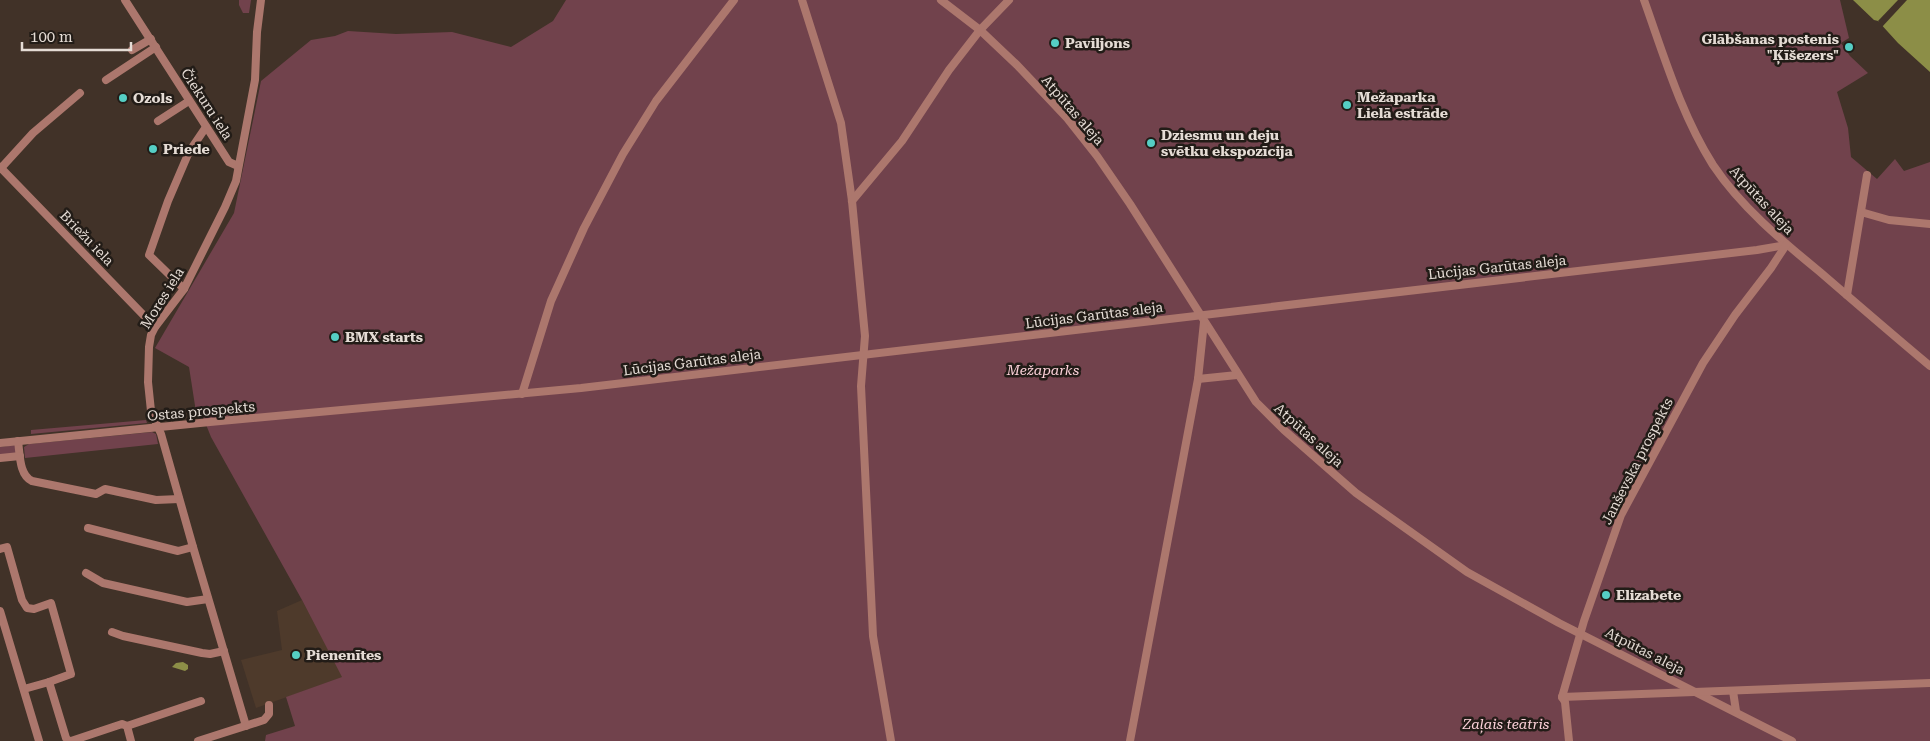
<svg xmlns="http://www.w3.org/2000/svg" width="1930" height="741" font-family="'Roboto Serif',serif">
<rect width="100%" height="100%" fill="#413228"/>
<path fill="#4e3a2b" d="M302,600L343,677L256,708L241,660L282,650L277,611Z"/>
<g fill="#71424c">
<path d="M239,0H251L249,13H243L239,5Z"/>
<path d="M566,0H1840L1849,38L1841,43L1850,56L1868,73L1837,92L1848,128L1851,157L1877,179L1895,159L1904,171L1930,162V741H265L266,735L295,726L286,697L342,677L302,600L211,437L201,412H196L189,367L155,348L234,213L261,81L311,40L335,36L348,31L396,34L452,32L511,47L553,21Z"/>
<path d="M146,420L147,423L31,434V430Z"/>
<path d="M152,432L156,434L158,444L25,458L24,447L29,444Z"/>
<path d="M16,445L17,451L15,454L0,455V447Z"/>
</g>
<g fill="#8c8e47">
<path d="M1853,0H1930V72L1898,43L1878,21L1874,20Z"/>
<path d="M183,662L188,665V669L185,671L172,667L176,663Z"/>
</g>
<path fill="#413228" d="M1898,0H1907L1882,27L1878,21Z"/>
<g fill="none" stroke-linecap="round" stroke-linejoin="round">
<g stroke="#ac776d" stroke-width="8">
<path d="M125,0L229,162L238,166"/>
<path d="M802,0L841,123L852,201L865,336L861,386L873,636L891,741"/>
<path d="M941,0L980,30L1017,65L1067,118L1097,156L1130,204L1256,402L1284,430L1356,493L1467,572L1559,623L1792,741"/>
<path d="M1644,0C1664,56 1681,114 1713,165C1741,207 1781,240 1820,272C1857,304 1893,335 1930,366"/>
<path d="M132,50L151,39"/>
<path d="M106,80L156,47"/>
<path d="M158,121L189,101"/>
<path d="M0,167L155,327"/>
<path d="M1,168L33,133L80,93"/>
<path d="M852,201L902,141L949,70L980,30L1009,0"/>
<path d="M1861,212L1889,220L1930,224"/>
<path d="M184,289L149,255L168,201L189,152L206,127"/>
<path d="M1847,295L1867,175"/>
<path d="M1198,379L1237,375"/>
<path d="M522,394L551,301L584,228L623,154L656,101L734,0"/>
<path d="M18,441C20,454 19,475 32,481L96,494L105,489L156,500L179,499"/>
<path d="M0,443L210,422L581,388L1757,250L1786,245"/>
<path d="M0,458L20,456"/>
<path d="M88,528L178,551L193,547"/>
<path d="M0,549L7,547L22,600L27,608L34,609L51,603L71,674L49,682L66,738L69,741"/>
<path d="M86,573L103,583L187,602L208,599"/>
<path d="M0,611L39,741"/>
<path d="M112,632L123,636L202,653L210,654L224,651"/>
<path d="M24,689L49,682"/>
<path d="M1733,691L1736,711"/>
<path d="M1562,697L1930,683"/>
<path d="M127,726L201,701"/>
<path d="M246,726L193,547L161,434L151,411L148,382L149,347L151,335L155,327L184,289L225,207L236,181L255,80L257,32L261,0"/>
<path d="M71,741L122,724L127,726L131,741"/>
<path d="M198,741L264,720L269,714V705"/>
<path d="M1130,741L1198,379L1204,322"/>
<path d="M1569,741L1565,702L1562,697L1584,621L1621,515L1703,363L1735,315L1771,268L1786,245"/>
</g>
</g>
<g fill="#55cec4" stroke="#221c17" stroke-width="2">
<circle cx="1055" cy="43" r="5"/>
<circle cx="1849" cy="47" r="5"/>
<circle cx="123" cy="98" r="5"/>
<circle cx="1347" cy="105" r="5"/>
<circle cx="1151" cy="143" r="5"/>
<circle cx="153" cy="149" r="5"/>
<circle cx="335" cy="337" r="5"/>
<circle cx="1606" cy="595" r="5"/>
<circle cx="296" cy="655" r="5"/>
</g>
<g text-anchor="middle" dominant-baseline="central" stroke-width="5" stroke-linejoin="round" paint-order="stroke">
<g font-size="14" font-weight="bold" fill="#e5dcd5" stroke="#221c17" text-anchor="start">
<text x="1839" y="39" text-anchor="end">Glābšanas postenis<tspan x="1839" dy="16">"Ķīšezers"</tspan></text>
<text x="1065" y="43">Paviljons</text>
<text x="1357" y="97">Mežaparka<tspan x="1357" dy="16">Lielā estrāde</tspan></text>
<text x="133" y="98">Ozols</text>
<text x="1161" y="135">Dziesmu un deju<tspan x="1161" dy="16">svētku ekspozīcija</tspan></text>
<text x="163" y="149">Priede</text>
<text x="345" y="337">BMX starts</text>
<text x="1616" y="595">Elizabete</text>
<text x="306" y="655">Pienenītes</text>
</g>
<g font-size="14" fill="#e5dcd5" stroke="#221c17">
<text transform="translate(207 104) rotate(57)">Čiekuru iela</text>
<text transform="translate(1073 110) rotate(49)">Atpūtas aleja</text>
<text transform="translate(1762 200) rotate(47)">Atpūtas aleja</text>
<text transform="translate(87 238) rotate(46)">Briežu iela</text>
<text transform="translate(1497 267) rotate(-6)">Lūcijas Garūtas aleja</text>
<text transform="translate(162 298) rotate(-58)">Mores iela</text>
<text transform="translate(1094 315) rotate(-7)">Lūcijas Garūtas aleja</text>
<text transform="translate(692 362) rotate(-7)">Lūcijas Garūtas aleja</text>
<text transform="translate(201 411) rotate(-5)">Ostas prospekts</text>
<text transform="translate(1309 435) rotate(42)">Atpūtas aleja</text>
<text transform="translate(1637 461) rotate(-63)">Janševska prospekts</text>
<text transform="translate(1645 651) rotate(27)">Atpūtas aleja</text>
</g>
<g font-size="14" font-style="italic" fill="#fdd2da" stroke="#221c17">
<text x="1043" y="370">Mežaparks</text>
<text x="1506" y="724">Zaļais teātris</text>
</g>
</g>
<path d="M22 42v8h109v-8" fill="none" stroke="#e5dcd5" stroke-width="2.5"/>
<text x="30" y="42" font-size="15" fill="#e5dcd5" stroke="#221c17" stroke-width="4" paint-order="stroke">100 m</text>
</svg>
